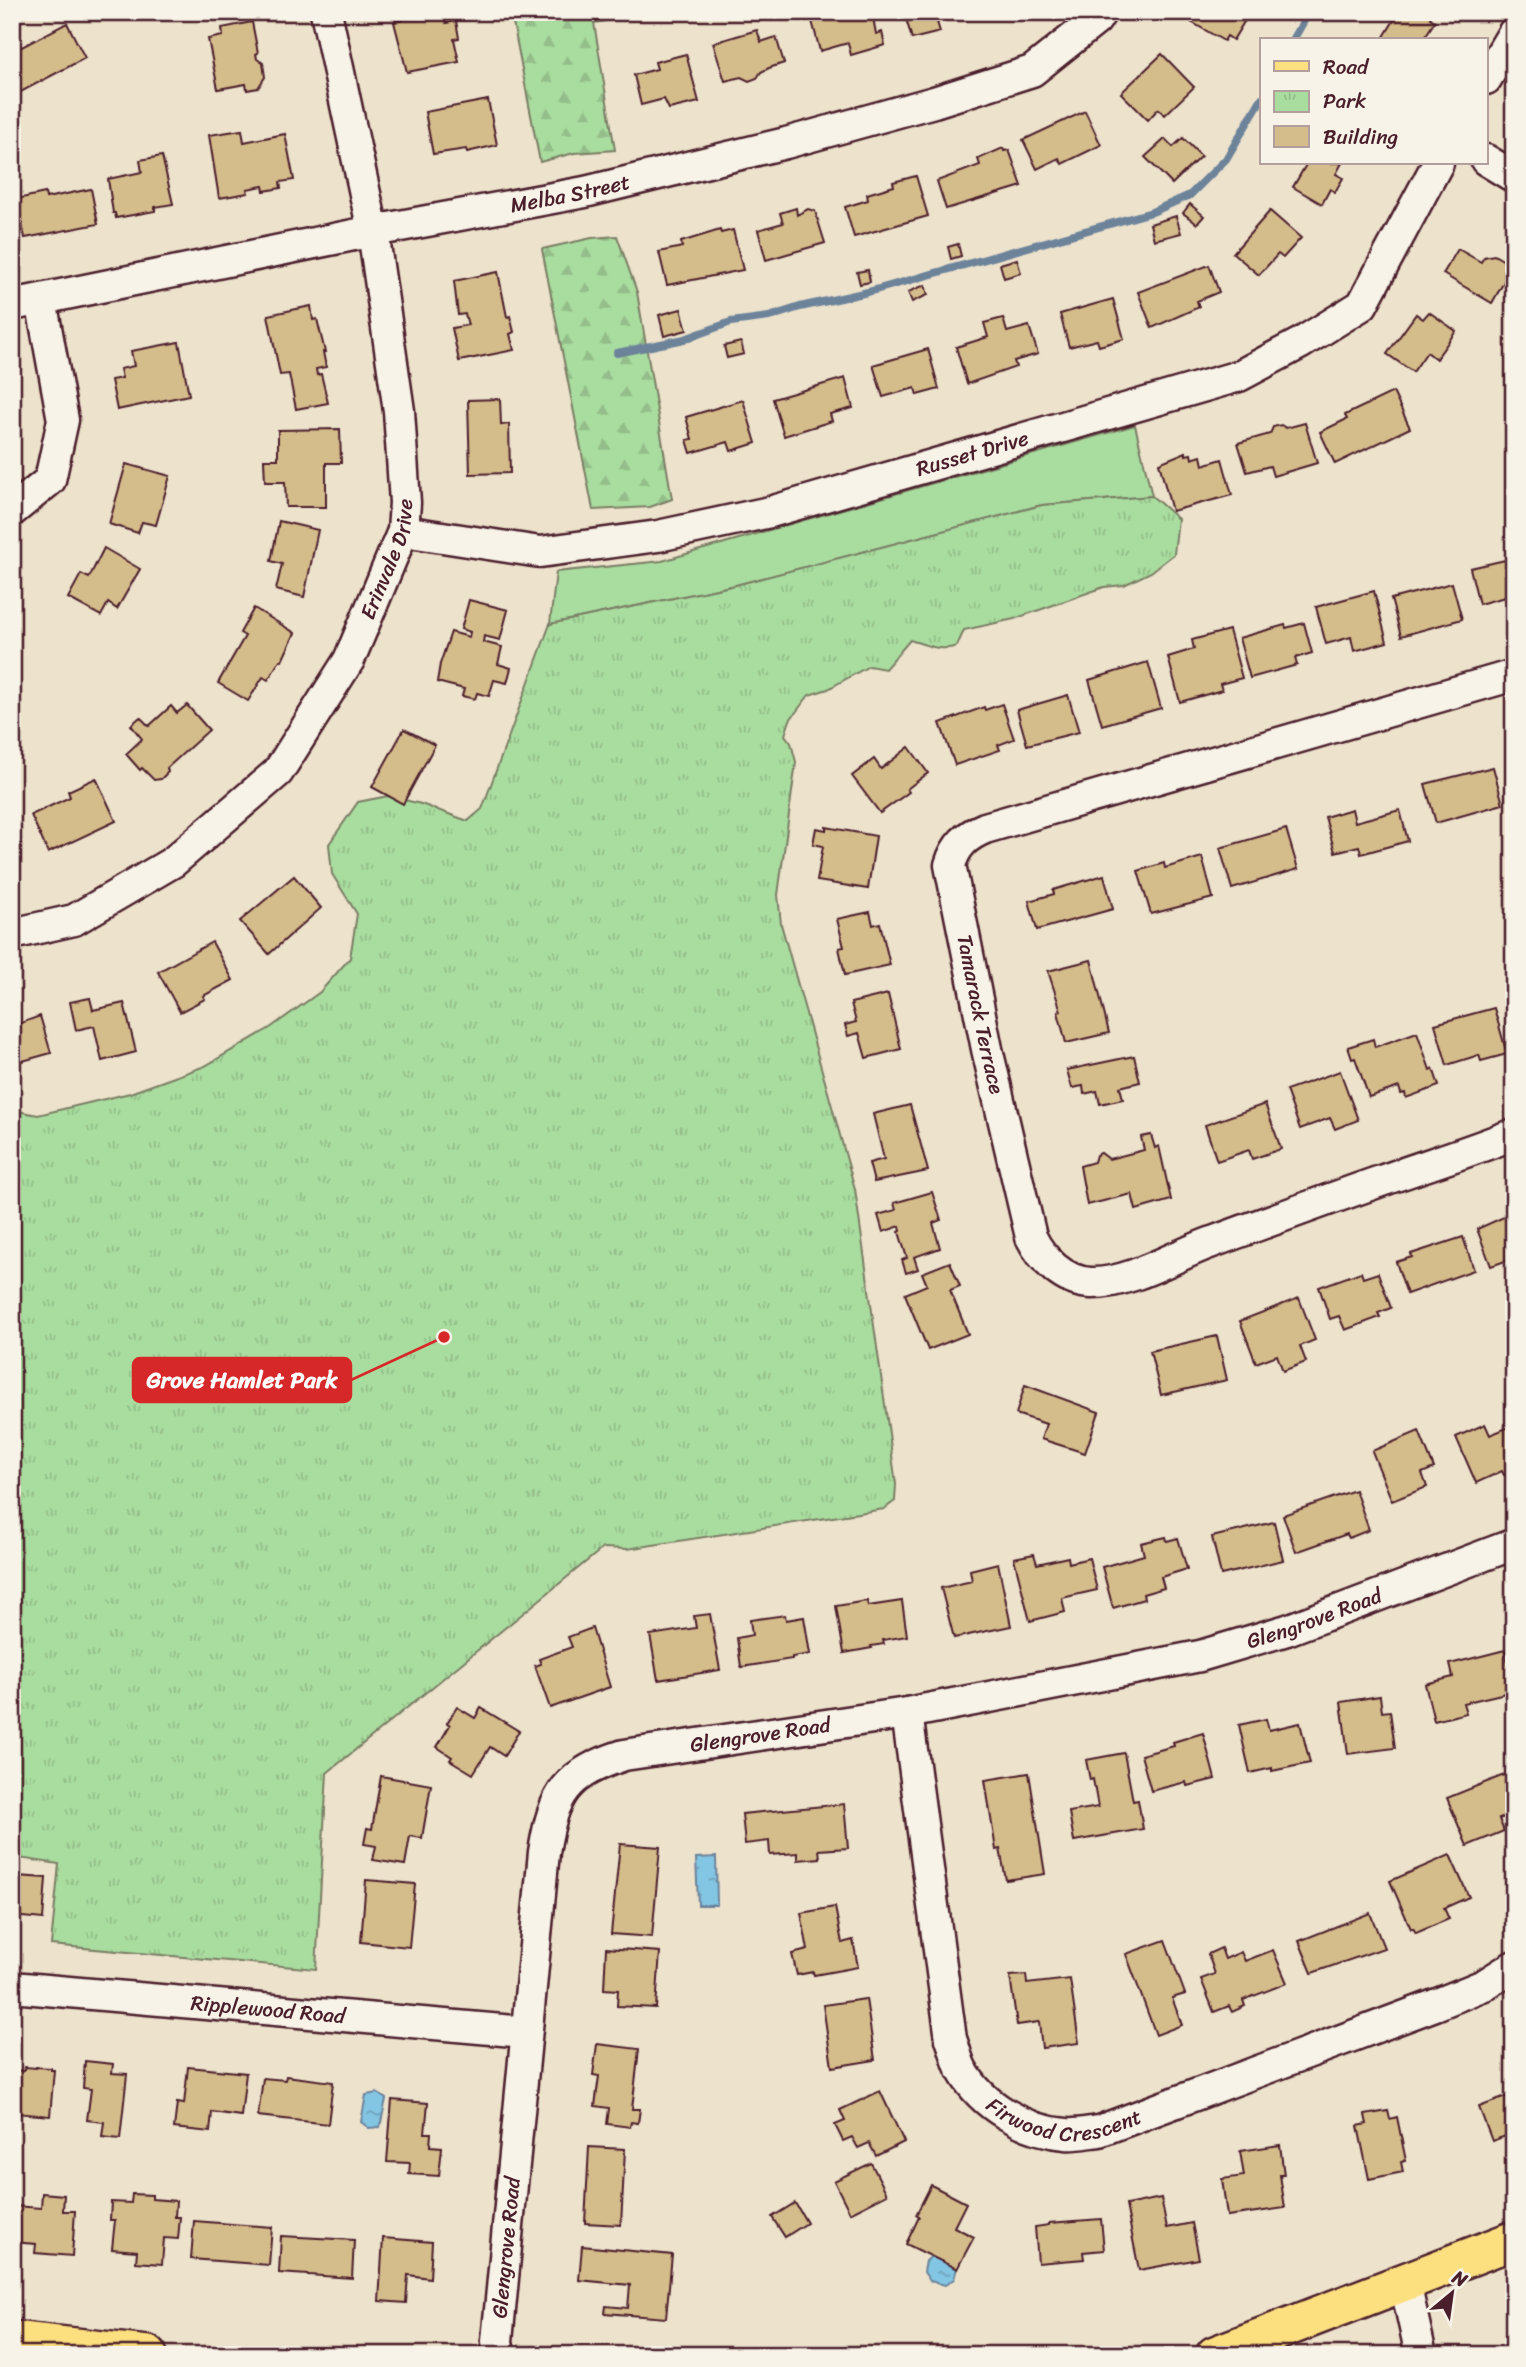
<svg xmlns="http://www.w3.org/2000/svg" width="1526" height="2367" font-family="Sriracha,sans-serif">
<defs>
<pattern id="forest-firs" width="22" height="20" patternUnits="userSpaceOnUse" patternTransform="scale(1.75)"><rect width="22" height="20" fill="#a9dd9f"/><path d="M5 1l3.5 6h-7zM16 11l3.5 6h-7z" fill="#93bd89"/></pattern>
<pattern id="park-tufts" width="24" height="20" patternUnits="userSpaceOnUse" patternTransform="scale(1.75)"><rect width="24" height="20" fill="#a9dd9f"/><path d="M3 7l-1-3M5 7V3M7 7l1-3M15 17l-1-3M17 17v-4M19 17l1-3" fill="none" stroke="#93bd89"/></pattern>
<pattern id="water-ripples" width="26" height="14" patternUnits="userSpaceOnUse" patternTransform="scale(1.75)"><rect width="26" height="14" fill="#83c6e4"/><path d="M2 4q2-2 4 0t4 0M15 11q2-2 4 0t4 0" fill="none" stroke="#6da0b9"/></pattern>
</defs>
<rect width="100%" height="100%" fill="#ede2cc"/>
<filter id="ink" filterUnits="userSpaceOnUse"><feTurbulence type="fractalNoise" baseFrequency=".0143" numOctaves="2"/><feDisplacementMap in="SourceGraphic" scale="14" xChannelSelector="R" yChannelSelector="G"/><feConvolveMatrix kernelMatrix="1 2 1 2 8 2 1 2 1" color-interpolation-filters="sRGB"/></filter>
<g filter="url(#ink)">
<path fill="#a9dd9f" stroke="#7a7e65" stroke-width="2" d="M1135,425L1152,496L1042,505L736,585L550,624L556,572L662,561Z"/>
<g fill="url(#forest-firs)" stroke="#7a7e65" stroke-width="2">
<path d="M511,12H658L594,23L615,150L574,153L540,162Z"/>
<path d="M617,236L637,292L672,499L650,507L593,510L542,249L592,238Z"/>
</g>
<path fill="url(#park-tufts)" stroke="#7a7e65" stroke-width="2" d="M1152,496L1178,519L1174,554L1151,572L1124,585L1104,587L1014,619L964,630L957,646C941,652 926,645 910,640L885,669L869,666L828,689L809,695L790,720L785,735L791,743L796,762L778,895L781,924L855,1189L896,1484L895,1501L884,1509L627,1549L603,1548L327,1773L316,1969L51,1945L59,1864L12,1857V1110L38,1115L130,1093L205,1066L270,1028L320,992L350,958L357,914L332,874L329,844L358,802L388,796L421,804L468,821L482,809L550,624L736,585L1042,505Z"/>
<g fill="url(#water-ripples)" stroke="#6c839a" stroke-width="2">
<path d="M716,1857L717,1905H698L696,1858Z"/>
<path d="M377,2093L386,2099L380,2127L369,2128L361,2122L366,2095Z"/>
<path d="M934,2254L957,2268L954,2279L945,2285L930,2281L924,2272L926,2261Z"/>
</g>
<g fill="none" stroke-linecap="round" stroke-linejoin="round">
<g stroke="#6c839a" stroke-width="8">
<path d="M1293,40L1309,12"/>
<path d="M617,353L685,339L731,322L769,317L800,307L868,292L1152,212L1190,195L1226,159L1262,98"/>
</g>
</g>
<g fill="#d5bc8b" stroke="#4a1f2b" stroke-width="2">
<path d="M415,12H444L446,23L456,21L459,38L454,39L459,62L407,72L394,22L403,20V17L415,15Z"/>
<path d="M827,12H872L876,34L882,32L885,45L851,55L848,43L820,51L811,17Z"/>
<path d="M904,12H970L937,22L940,32L912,39Z"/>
<path d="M1183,12H1250L1233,40L1227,36L1224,41L1181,16Z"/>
<path d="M1399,12H1433L1430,18L1435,21L1423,40H1382Z"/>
<path d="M252,22L258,53L256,54L257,59L263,63L265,77L258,88L247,90L246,84L218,89L208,39L223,36L222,28Z"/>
<path d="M67,23L85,58L17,94L12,84V52Z"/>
<path d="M757,30L761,42L776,37L784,63L769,68L761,72L757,78L749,81L741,77L725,81L713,43Z"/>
<path d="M686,54L699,102L669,109L664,99L641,105L634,75L657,69L655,62Z"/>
<path d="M1162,54L1194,87L1165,115L1158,109L1148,120L1121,93Z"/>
<path d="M488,100L497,145L467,152L466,149L433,154L425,112Z"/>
<path d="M1085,111L1101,145L1062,164L1059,158L1037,169L1023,140Z"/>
<path d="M242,130L244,142L285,134L294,180L280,182L281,188L264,191L263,186L247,189L248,193L219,198L209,135Z"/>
<path d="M1183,138L1201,156L1172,184L1145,157L1165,139L1173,147Z"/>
<path d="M1003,148L1004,151L1009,150L1022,186L946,209L937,181L980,165L978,159Z"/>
<path d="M162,156L173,204L155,207V211L116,218L115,213H113L108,179L142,172L140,160Z"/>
<path d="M1307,163H1342L1336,174L1343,178L1335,192L1330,189L1322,204L1293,187Z"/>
<path d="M916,176L928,216L854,237L845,207L868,200L867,194L894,186L893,182Z"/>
<path d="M91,189L98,224L25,238L17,199L45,193L46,198Z"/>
<path d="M1190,204L1204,216L1197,224L1183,213Z"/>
<path d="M796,208L797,215L808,209L815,211L825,243L766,260L758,230L783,223L780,213Z"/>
<path d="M1270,211L1301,238L1283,258L1278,254L1259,275L1233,253Z"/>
<path d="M1176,216L1181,233L1154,240L1150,224Z"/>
<path d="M720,230L721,233L733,230L743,270L667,285L659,252L682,247L681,242Z"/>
<path d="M958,244L961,256L951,259L948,247Z"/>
<path d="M1458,249L1481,262L1484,257L1494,255L1513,266L1492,303L1443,274Z"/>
<path d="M1017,259L1021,273L1004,278L1000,264Z"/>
<path d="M1209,265L1219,292L1197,301L1199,307L1152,328L1138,292Z"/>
<path d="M868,270L870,282L860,284L857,272Z"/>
<path d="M498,272L507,317L510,316L514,332L510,334L514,350L459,361L452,328L468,325L465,314L458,315L454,281Z"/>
<path d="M925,285L928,295L912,302L908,292Z"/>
<path d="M1113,299L1124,339L1099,346L1097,340L1069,347L1060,314Z"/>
<path d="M311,306L313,320L317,319L325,352H323L326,367L316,369L317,375L321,374L328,403L296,409L289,374L280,375L268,315Z"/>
<path d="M681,309L687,330L664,336L659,315Z"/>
<path d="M1429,312L1456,331L1436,359L1427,352L1413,372L1387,354L1416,314L1423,319Z"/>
<path d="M1003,318L1007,332L1029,326L1038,354L1014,361L1016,367L967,384L956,347L988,337L984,323Z"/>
<path d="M179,342L189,395L117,410L111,380L122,378L120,369L134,366L131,351Z"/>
<path d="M741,342L744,354L727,358L724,346Z"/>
<path d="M928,349L939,389L917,395L915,388L883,397L873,365Z"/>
<path d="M845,378L853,408L830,414L832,421L784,436L773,399Z"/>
<path d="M1393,392L1410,428L1335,464L1320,432L1347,419L1345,415Z"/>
<path d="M500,399L501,425L509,424L510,473L470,474L468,400Z"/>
<path d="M743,400L756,443L731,451L728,442L691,453L687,440L692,439L686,417Z"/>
<path d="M1305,423L1317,463L1273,476L1270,466L1247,472L1238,443L1270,434L1273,427L1281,425L1286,428Z"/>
<path d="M340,429L341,463H326V507H286L285,482H265L264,459H278V430Z"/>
<path d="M1186,452V455L1191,454L1192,459L1201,456L1203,465L1222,459L1232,495L1172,511L1159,463Z"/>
<path d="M126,464L170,476L156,525L142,522L138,533L109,524Z"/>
<path d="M279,521L318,530L304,597L276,590L282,564L271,561Z"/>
<path d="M104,548L140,569L117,609L108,603L101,616L68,598L81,574L89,578Z"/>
<path d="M1514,558V603L1507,605L1505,597L1479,604L1470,568Z"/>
<path d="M1452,583L1462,619L1401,636L1391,599Z"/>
<path d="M1374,591L1387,642L1354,651L1351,637L1326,644L1316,607Z"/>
<path d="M469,600L508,610L500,640L484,636L483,642L502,647L498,664L511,668L507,683L494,680L489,696L477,693L475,699L462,696L464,689L437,682L440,664L451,632L469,637L470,632L461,629Z"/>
<path d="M254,608L295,633L282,661L280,660L268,680L263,677L248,701L218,683L245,636L240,633Z"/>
<path d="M1304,623L1312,653L1295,658L1297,665L1250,678L1239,638L1285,625L1286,628Z"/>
<path d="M1229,630L1242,678L1220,684L1222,690L1180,702L1168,657L1194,649L1192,640Z"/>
<path d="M1148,662L1161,708L1102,725L1089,680Z"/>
<path d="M1068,695L1079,732L1027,745L1017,710Z"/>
<path d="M1002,704L1014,739L998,745L1000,750L955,765L940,723L984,707L985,710Z"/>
<path d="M187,705L209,730L167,768L168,772L161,779L154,780L142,768L140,770L126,754L142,739L131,725L140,717L149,726L171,706L177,713Z"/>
<path d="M404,729L435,745L403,804L372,787Z"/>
<path d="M909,747L928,773L907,789L909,792L880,813L852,776L874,759L881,769Z"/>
<path d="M1493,767L1503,804L1436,823L1425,784Z"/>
<path d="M96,778L116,821L48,853L31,815L70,797L68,791Z"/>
<path d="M1352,809L1355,822L1400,810L1408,841L1361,854L1359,846L1335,852L1325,817Z"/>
<path d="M12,825L19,854L12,856Z"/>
<path d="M826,827L876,836L868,889L817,881L823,846L813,844L816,828L826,830Z"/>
<path d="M1286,829L1298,869L1232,889L1220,848Z"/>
<path d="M1202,857L1213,898L1151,914L1138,871L1164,863L1165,868Z"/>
<path d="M1104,875L1113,909L1037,930L1029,901L1054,894L1053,890Z"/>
<path d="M294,876L321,908L269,954L240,921Z"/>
<path d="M870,912L873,925L880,923L890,965L845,975L839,948L844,947L837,919Z"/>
<path d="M212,942L233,980L203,996L205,999L180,1012L158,972Z"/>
<path d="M1091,960L1109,1033L1066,1043L1058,1012L1061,1011L1048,971Z"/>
<path d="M1514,993V1011L1506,998Z"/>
<path d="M888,994L901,1049L866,1058L859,1033L848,1036L845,1025L856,1022L851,1003Z"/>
<path d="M90,998L93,1010L124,1003L136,1052L102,1061L94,1026L76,1030L70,1002Z"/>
<path d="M1494,1008L1507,1054L1481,1061L1479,1055L1447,1065L1435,1024Z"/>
<path d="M40,1016L51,1053L12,1064V1022L13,1026Z"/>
<path d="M1417,1032L1430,1070L1433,1068L1439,1086L1406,1098L1405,1093L1401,1094L1399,1087L1369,1097L1355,1058L1352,1059L1348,1047L1373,1039L1375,1047Z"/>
<path d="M1134,1056L1140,1082L1120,1087L1123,1099L1100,1104L1097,1091L1084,1094L1083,1086L1072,1088L1067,1070Z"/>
<path d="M1340,1071L1358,1120L1335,1129L1330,1118L1300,1129L1286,1090Z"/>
<path d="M1265,1104L1281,1149L1252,1159L1249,1150L1217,1161L1205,1125Z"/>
<path d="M910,1105L928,1171L874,1182L869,1163L884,1159L873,1114Z"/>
<path d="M1151,1135L1155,1148L1159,1146L1171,1200L1136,1210L1132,1194L1087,1205L1080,1166L1094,1162L1096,1155L1101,1153L1109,1159L1144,1150L1141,1137Z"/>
<path d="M932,1192L941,1220L933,1223L940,1248L914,1257L918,1269L906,1273L902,1260L907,1258L899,1232L901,1231L900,1226L883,1232L878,1215L896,1210L894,1203Z"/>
<path d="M1506,1216L1507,1218L1514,1216V1258L1491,1266L1477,1229Z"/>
<path d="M1463,1237L1474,1270L1407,1294L1396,1262L1412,1257L1411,1254Z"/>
<path d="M950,1262L960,1286L950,1290L968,1334L928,1350L905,1294L927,1285L922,1273Z"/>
<path d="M1361,1272L1363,1278L1378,1273L1391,1308L1378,1313L1380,1317L1345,1330L1339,1316L1330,1319L1319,1287Z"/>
<path d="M1299,1298L1315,1340L1300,1346L1306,1362L1283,1371L1277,1355L1256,1363L1240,1321Z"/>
<path d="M1217,1336L1227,1380L1161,1395L1150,1351Z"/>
<path d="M1025,1385L1099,1412L1085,1453L1041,1439L1046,1424L1016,1414Z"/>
<path d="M1485,1424L1490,1435L1514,1425V1471L1504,1475L1502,1471L1476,1483L1456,1437Z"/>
<path d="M1419,1431L1434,1468L1422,1473L1427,1487L1392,1501L1372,1451Z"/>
<path d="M1355,1490L1369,1530L1349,1538L1347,1534L1296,1552L1283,1515Z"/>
<path d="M1274,1522L1283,1560L1221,1575L1212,1537Z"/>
<path d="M1166,1537L1167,1541L1178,1538L1187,1569L1161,1577L1164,1588L1143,1594L1144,1599L1113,1608L1102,1567L1144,1555L1141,1543Z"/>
<path d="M1034,1554L1037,1564L1068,1557L1069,1563L1089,1558L1097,1590L1062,1598L1065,1612L1030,1621L1014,1558Z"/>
<path d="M998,1563L1011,1626L954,1638L941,1588L972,1581L970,1570Z"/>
<path d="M867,1601L868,1606L902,1601L907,1636L883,1640L884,1644L871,1646L872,1648L844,1653L836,1606Z"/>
<path d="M710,1614L720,1670L658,1680L650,1635L696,1628L694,1616Z"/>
<path d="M785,1615L786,1620L804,1617L810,1654L792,1657V1659L741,1667L737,1638L752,1635L750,1620Z"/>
<path d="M592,1628L610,1687L550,1708L535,1666L541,1664L539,1659L572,1647L568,1637Z"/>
<path d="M1505,1650L1514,1691L1463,1703L1466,1713L1434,1721L1425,1684L1453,1677L1450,1664Z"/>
<path d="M1380,1696L1382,1712L1390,1711L1395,1748L1348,1754L1341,1702Z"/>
<path d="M457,1707L475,1718L481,1708L519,1731L504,1756L490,1747L473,1774L450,1760L452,1757L437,1747L450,1725L447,1723Z"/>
<path d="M1266,1719L1269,1730L1300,1723L1310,1763L1272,1771V1768L1250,1773L1239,1725Z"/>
<path d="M1203,1733L1215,1779L1187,1786L1186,1782L1151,1791L1141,1755L1174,1746L1173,1742Z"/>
<path d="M1124,1753L1133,1801L1138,1800L1143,1829L1074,1841L1069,1812L1098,1807L1093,1779L1090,1780L1086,1760Z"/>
<path d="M1514,1771V1795L1507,1798L1513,1814L1499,1819L1504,1831L1467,1846L1447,1798Z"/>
<path d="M1029,1773L1045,1874L1006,1880L1000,1849L996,1850L985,1780Z"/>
<path d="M381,1776L431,1785L422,1838L410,1836L405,1865L373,1860L376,1846L364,1844L367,1828L372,1829Z"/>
<path d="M844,1804L848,1848L819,1850L820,1858L798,1860V1853L770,1855L769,1841L745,1844L742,1814Z"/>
<path d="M620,1844L660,1847L652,1937L611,1934Z"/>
<path d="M1450,1855L1469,1897L1444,1908L1449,1919L1416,1933L1413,1928L1411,1929L1390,1881Z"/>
<path d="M12,1866L18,1867L17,1876L46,1878L43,1919L12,1916Z"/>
<path d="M366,1880L415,1884L409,1947L361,1942Z"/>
<path d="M835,1907L842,1943L853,1940L858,1967L814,1975L813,1972L797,1975L792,1954L808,1950L801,1913Z"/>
<path d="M1370,1913L1384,1948L1312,1973L1299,1941Z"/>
<path d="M1165,1940L1185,1994L1172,1998L1182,2025L1156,2035L1126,1954Z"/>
<path d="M606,1948L660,1952L656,2008L617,2006L618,1990L604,1989Z"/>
<path d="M1221,1948L1225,1959L1241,1952L1245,1961L1273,1950L1287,1983L1243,2000L1245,2006L1232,2012L1229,2006L1214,2012L1201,1979L1215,1974L1208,1954Z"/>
<path d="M1026,1975L1027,1984L1070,1979L1079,2043L1042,2048L1039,2022L1017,2025L1010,1976Z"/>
<path d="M866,1999L875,2060L832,2067L823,2005Z"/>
<path d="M597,2044L639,2049L632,2109H640L638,2123L631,2122L630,2127L607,2124L609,2108L595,2106L599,2076L593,2075Z"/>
<path d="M12,2049H15L13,2070L24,2071L25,2067L36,2068V2067L51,2068V2070H54L50,2116L16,2113L15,2123H12Z"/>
<path d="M85,2061L113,2064L112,2073L127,2074L120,2139L102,2137L104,2122L87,2120L91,2089L83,2088Z"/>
<path d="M188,2067L246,2073L241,2116L212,2112L210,2132L174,2128L177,2103L184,2104Z"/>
<path d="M286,2076L333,2082L328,2124L258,2116L263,2078L285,2080Z"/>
<path d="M880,2091L904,2142L876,2156L869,2143L858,2148L852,2137L843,2141L835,2125L845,2121L840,2110Z"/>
<path d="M1514,2094V2133L1492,2141L1479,2107Z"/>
<path d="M392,2100L428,2103L425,2133H431L430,2146L442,2147L439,2176L409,2174L410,2163L387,2162Z"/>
<path d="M1388,2111L1390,2119L1397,2117L1406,2161L1401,2162L1403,2172L1369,2179L1358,2126L1367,2124L1365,2115Z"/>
<path d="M1280,2145L1284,2175H1280L1285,2208L1227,2216L1222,2179L1244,2176L1240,2151Z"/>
<path d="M589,2147L625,2149L621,2225L585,2223Z"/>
<path d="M871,2163L887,2194L850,2213L834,2181Z"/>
<path d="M931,2185L966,2203L954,2227L974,2237L957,2269L906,2244L919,2217L916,2215Z"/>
<path d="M42,2193L64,2195L63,2211H75L72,2256L35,2253L36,2244L12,2242L14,2206L41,2208Z"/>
<path d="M132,2194L152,2195V2199L176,2201L175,2217H180L178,2239L164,2238L162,2264L136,2262L137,2251L112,2249L115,2220H110L111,2202L131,2203Z"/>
<path d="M1161,2198L1167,2228L1192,2223L1199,2259L1139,2270L1126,2205Z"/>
<path d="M795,2203L807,2223L785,2237L772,2217Z"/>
<path d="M1101,2219L1104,2250L1083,2252L1084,2259L1038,2263L1035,2227L1049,2225V2223Z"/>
<path d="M194,2221L272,2227L269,2265L191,2259Z"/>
<path d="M281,2236L354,2240L352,2278L279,2273Z"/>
<path d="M383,2238L432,2242L430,2278L408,2275L406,2303L379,2301Z"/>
<path d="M582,2246L672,2255L666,2318L605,2313L606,2306L628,2308L630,2285L579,2280Z"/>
<path d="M1514,2346V2355H1492L1504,2350Z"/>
</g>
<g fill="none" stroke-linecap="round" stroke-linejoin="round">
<defs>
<g id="minor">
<path d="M1486,79L1514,32"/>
<path d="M1486,160L1514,177"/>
<path id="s1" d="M12,305L373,231L585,192L786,143L934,102L1032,71L1096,20L1101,12"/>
<path d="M12,511L50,480L63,420L41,300"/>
<path id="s2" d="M403,531L540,552L658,536L770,512L1239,376L1301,343L1362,305L1438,163"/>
<path id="s3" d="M1514,675L985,828C966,836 956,845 950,865L987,1049L1031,1237C1042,1259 1063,1282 1091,1283C1128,1284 1173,1257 1207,1244C1264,1223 1321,1202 1378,1182C1423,1166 1469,1152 1514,1134"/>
<path id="s4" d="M12,934L74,920L173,862L278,772L349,660L403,531L405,503L399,411L373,231L326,12"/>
<path id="s5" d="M907,1713L951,2039C955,2049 957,2061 962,2070C982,2106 1026,2131 1066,2134C1077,2135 1089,2132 1099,2131L1435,2005L1484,1985L1514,1966"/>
<path id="s6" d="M12,1987L525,2032"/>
<path d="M1405,2283L1421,2355"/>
<path id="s7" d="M499,2355L497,2341L544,1852C554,1792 566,1774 624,1755L907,1713L1200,1656L1287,1630L1514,1544"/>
</g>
<g id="major">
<path d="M12,2340L148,2355"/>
<path d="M1215,2355L1514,2240"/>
</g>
</defs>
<use href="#minor" stroke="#4a1f2b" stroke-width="35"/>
<use href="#major" stroke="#4a1f2b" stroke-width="42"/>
<use href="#minor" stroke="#f7f3e8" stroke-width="30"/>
<use href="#major" stroke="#fce080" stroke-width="37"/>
</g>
</g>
<g text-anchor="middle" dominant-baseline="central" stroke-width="7" stroke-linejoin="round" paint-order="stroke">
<g font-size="21" fill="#4a1f2b" stroke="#f7f3e8">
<text stroke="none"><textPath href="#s1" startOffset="569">Melba Street</textPath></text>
<text stroke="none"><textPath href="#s2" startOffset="583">Russet Drive</textPath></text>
<text stroke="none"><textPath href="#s4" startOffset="558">Erinvale Drive</textPath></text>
<text stroke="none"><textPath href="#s3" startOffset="756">Tamarack Terrace</textPath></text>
<text stroke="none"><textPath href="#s7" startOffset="1346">Glengrove Road</textPath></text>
<text stroke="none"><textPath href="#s7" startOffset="779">Glengrove Road</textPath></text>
<text stroke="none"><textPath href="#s6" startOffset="257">Ripplewood Road</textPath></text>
<text stroke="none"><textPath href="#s5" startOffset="485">Firwood Crescent</textPath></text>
<text stroke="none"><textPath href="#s7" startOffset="108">Glengrove Road</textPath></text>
</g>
</g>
<path fill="none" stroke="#d62828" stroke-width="2.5" d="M444 1337L351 1380"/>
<circle fill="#d62828" stroke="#f7f3e8" stroke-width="2.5" cx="444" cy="1337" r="7"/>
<rect fill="#d62828" stroke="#d62828" stroke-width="2.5" x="133" y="1358" width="218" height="44" rx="7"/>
<g font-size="23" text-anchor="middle" font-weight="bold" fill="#fff">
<text x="242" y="1388">Grove Hamlet Park</text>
</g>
<rect width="1526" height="2367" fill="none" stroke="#f7f3e8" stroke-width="42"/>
<rect x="21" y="21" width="1484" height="2325" fill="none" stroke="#4a1f2b" stroke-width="2.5" filter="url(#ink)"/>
<rect x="1260" y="38" width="228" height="126" fill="#f7f3e8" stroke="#b29e9c" stroke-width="2"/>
<rect x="1274" y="61" width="35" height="10" fill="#fce080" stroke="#b29e9c" stroke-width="2"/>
<text x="1323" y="74" font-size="21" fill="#4a1f2b">Road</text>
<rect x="1274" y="91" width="35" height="21" fill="url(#park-tufts)" stroke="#b29e9c" stroke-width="2"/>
<text x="1323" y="108" font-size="21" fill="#4a1f2b">Park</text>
<rect x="1274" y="126" width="35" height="21" fill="#d5bc8b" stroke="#b29e9c" stroke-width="2"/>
<text x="1323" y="144" font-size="21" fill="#4a1f2b">Building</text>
<g transform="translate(1452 2293) rotate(29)" stroke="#f7f3e8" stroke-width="5" paint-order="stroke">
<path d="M0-5L12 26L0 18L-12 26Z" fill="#4a1f2b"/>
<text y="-10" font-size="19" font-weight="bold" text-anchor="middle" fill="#4a1f2b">N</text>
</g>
</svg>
